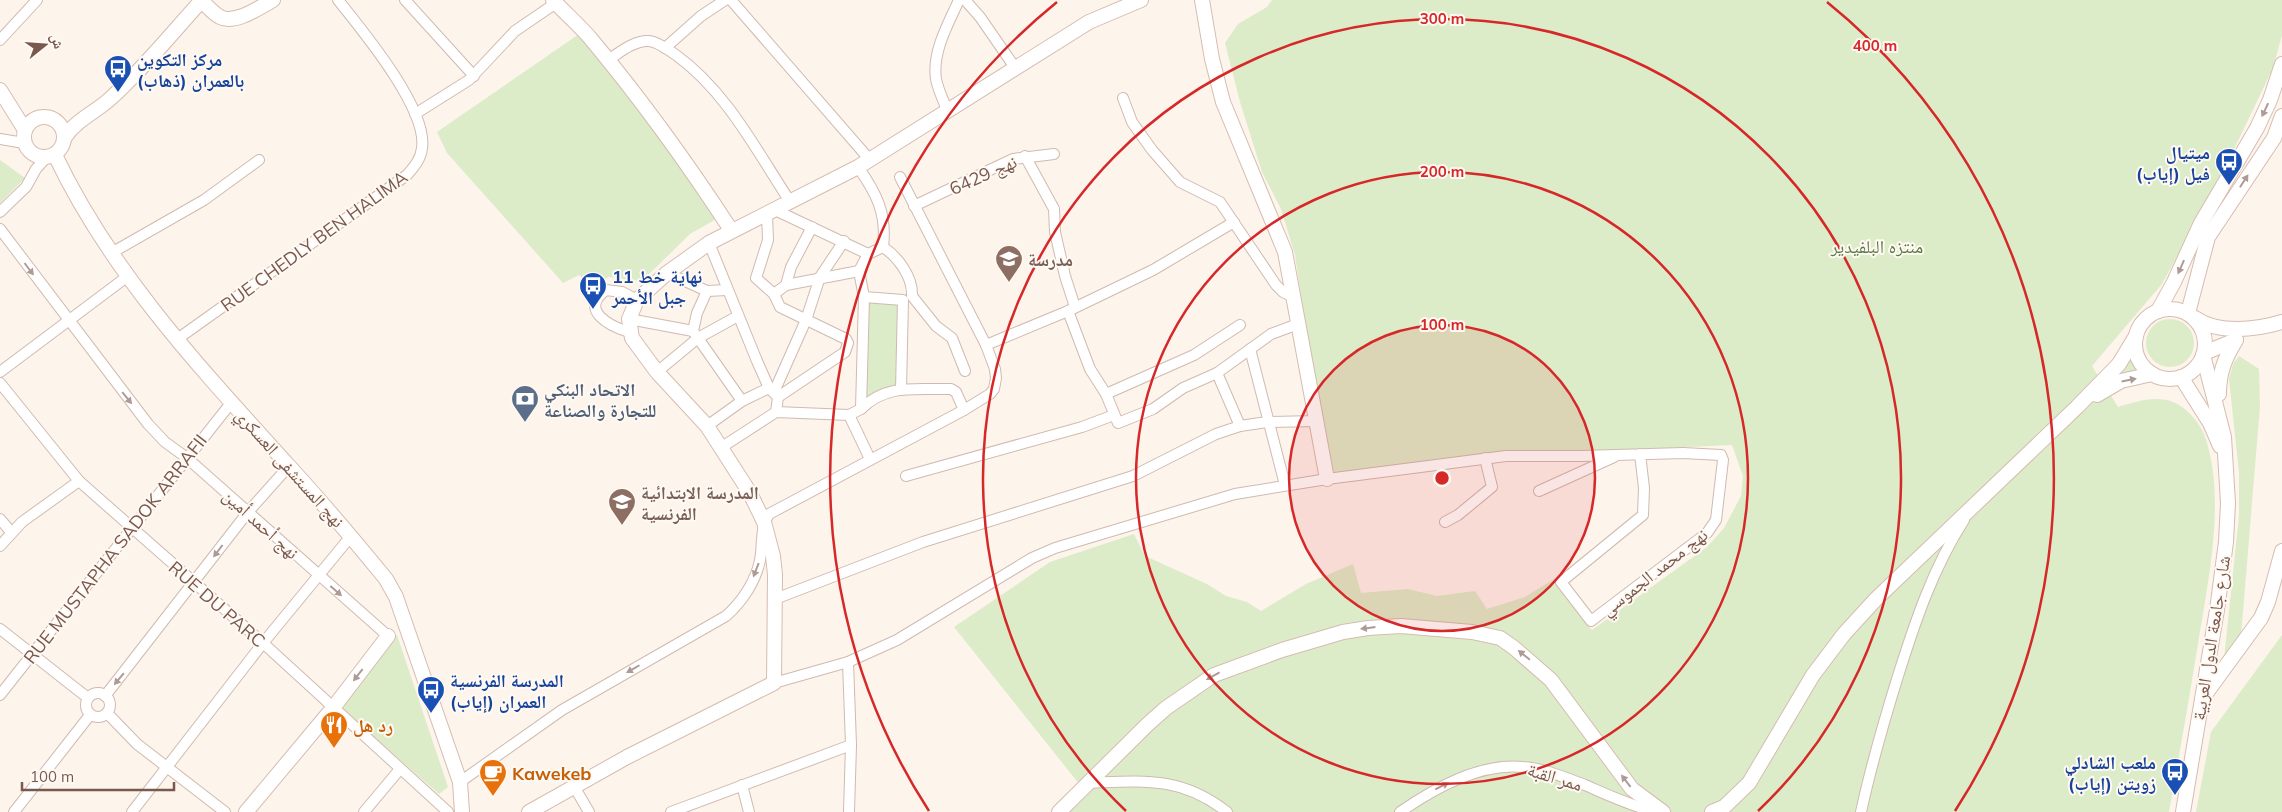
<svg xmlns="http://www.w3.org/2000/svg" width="2282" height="812" font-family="Mulish,'Noto Naskh Arabic',sans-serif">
<rect width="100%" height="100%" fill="#fdf4ec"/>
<g fill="#dcecc9">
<path d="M1272,0H2282V35L2273,68L2225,168L2162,284L2092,366L2103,384L2128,358L2138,370L2105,386L2118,407C2135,402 2155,395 2173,402C2185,406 2199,422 2204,434C2227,495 2208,581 2198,644C2189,700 2179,756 2169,812H1069L1091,789L1080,785L954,627L1050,562L1134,534L1145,556L1207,584L1226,596L1247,602L1261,611L1306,584L1353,564L1361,593L1408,589L1437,596L1475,591L1487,609L1525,597L1554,579L1592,630L1707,547L1724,528L1741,496L1743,476L1732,445L1583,452L1529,450L1475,455L1334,474L1309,350L1295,255L1281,209L1262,172L1240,102L1225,43L1238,24L1267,7Z"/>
<path d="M582,32L720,217L690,234L642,281L608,277L594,289L579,275L563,283L447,153L437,132Z"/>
<path d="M0,160L25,178L0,203Z"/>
<path d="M866,299L902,300L901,387L864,408Z"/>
<circle cx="2170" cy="343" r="24"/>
<path d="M2239,356L2259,369L2260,406L2241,636L2224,659L2239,516V473L2229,379L2233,364Z"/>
<path d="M397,635L448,787L439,794L341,708Z"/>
<path d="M2282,635V812H2196L2211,732Z"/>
</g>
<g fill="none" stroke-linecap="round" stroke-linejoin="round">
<defs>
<g id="street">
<path d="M405,0L474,76"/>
<path d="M731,0L870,160"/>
<path d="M965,0L980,17L1016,69"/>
<path d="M0,40L37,0"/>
<path d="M665,48L701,16L725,0"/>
<path d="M608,60C619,53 634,40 649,41C659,42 668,50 676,55C727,92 756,150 791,203"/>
<path d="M1123,98L1132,122L1152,150L1180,182L1220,202L1276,285L1283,292L1295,298"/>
<path d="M948,112C944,102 938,90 936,79C932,52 948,24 959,0"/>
<path d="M415,114L469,80L515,31L556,3"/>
<path d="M0,139L24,143"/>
<path d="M1025,156L1054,209L1055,232L1065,276L1075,307"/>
<path d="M858,167C877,194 887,214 883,247C898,257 913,277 912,296L936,326L952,338L965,371"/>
<path d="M914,206L1013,159L1054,154"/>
<path d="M775,210L868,254L883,247"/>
<path d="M0,212L26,187L36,169L46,158"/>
<path d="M767,214L768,240L756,278L774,294"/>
<path d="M0,229L148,424L165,442L187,458L388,636"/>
<path d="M709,243L757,361L769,388L778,397L776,412"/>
<path d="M113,252L204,200L259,160"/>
<path d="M667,273L707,291L727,290"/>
<path d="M786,285L791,267L812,227"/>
<path d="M707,291L697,313L693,331L742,401"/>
<path d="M864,297L903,300L901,390"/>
<path d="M1068,311L1090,369L1106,394L1118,423L1153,409L1183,388L1217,373L1271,334L1298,324"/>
<path d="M629,319L693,331"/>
<path d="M629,332C609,326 579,310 606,290L622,292L637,300"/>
<path d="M176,340L407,175C414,167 421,159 422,148C428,109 362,30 338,0"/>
<path d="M986,345L1068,311L1153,270L1234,222"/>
<path d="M1250,349L1285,485"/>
<path d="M0,372L128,276"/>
<path d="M657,372L698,338L738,316"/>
<path d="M1217,373L1240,426"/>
<path d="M0,383L79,481L263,643L448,812"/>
<path d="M774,392L806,320L820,277L844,241"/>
<path d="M1106,394L1194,355L1240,325"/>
<path d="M778,397L845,352L848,343L846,339L780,307L774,294L786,285L859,271L868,254"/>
<path d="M861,409C887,383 917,390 951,389L956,392L964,410"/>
<path d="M849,415L870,459"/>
<path d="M707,426L742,401L769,388"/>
<path d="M722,447L776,412L849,415L861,409L864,297L859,271"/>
<path d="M906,476L1082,427L1114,415"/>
<path d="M1539,491L1614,457"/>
<path d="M0,519L11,532"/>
<path d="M1445,522L1458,515L1492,487L1485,458"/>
<path d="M0,546L22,522L79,481"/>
<path d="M775,599L923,542L1133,476L1216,434L1240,426L1267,422L1318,421"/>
<path d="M0,629L88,698"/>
<path d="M848,662L851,745L849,812"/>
<path d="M774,683L848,662L897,640L1032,558L1055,548L1235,494L1327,479L1506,456H1582L1683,453L1721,455L1723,460L1716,520L1707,533L1591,621L1561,582L1643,515L1644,488L1640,454"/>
<circle cx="98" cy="705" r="12"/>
<path d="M0,695L231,403"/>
<path d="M105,696L248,512L289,466"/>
<path d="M107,713L137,744L225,812"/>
<path d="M460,782L562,710L726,616C742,602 756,581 760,560C763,545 760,527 769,514L964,410L990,394L994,389L996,378L995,369L986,345L900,177"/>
<path d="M1086,783C1141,781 1180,775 1227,812"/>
<path d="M742,785L749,812"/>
<path d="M575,788L589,812"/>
<path d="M14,812L90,715"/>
<path d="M132,812L263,643L351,536"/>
<path d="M364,812L400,769"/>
<path d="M671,812L851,745"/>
<path d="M1400,812C1435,788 1479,763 1523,767C1543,768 1566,778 1585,785C1608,795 1631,806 1656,812"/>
<path d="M1861,812C1871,766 1884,721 1898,676C1915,622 1933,568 1964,520"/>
</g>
<g id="secondary">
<path d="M553,0C565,13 579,25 591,39C641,99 688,164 731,230"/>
<path d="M1202,0L1212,59L1223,102L1285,252L1327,479"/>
<path d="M202,1C207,6 213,13 220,17C235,25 260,7 273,0"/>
<path d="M0,90L25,130"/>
<circle cx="44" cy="137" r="20"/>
<path d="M65,137C76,120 96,112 111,98C144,68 172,33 202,0"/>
<path d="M55,155C111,273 201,369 288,465C322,502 354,540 386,579L396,597L460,782L462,812"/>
<circle cx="2170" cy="344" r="35"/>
<path d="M2158,311L2174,282L2201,223L2257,128L2270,100L2282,64"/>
<path d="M2188,313L2208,237L2274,138L2282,116"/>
<path d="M2195,318C2218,334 2256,330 2282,322"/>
<path d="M2204,353L2236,340"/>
<path d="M2181,377L2210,423L2220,446"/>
<path d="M2219,394C2219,372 2225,358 2236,340"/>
<path d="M2097,395L2121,381L2152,374"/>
<path d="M2204,696L2261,618L2268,602L2282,551"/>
<path d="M246,812L333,708L388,636"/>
<path d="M529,812L627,757L774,683L775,575L773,556L764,522L750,493L707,426L657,372L632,338L629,319L637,300L667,273L709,243L858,167L1089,22L1141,0"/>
<path d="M1059,812L1148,724L1166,708L1214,675L1282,650L1343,632L1368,628L1401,626L1472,632L1500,638L1513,647L1551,680L1632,789L1663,812"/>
<path d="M1712,812L1724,807L1749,783L1813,675L1844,634L1876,599L2077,407L2119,364L2136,336"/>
<path d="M2183,812L2217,610L2226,542L2228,503L2224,437L2203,355"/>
</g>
</defs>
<use href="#street" stroke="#d0bab0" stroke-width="12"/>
<use href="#secondary" stroke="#d6bcb0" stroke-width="16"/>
<use href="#street" stroke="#fff" stroke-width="10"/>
<use href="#secondary" stroke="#fff" stroke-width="14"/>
</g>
<defs><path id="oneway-solid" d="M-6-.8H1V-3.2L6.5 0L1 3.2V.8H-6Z" transform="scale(1.25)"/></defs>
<g fill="#af9b95">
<use href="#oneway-solid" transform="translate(2265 110) rotate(115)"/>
<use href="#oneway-solid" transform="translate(2244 181) rotate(-57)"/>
<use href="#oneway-solid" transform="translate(2181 267) rotate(114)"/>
<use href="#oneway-solid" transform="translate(29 269) rotate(53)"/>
<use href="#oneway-solid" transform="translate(2129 380) rotate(-11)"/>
<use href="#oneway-solid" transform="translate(127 398) rotate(51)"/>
<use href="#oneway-solid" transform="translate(218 551) rotate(127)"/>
<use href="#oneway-solid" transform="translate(756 570) rotate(111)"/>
<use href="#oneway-solid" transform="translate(336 591) rotate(41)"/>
<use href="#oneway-solid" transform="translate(1368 628) rotate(173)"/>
<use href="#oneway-solid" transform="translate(1524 655) rotate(-141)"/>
<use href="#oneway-solid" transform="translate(633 669) rotate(150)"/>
<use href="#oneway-solid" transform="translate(358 675) rotate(128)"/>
<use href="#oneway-solid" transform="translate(1213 676) rotate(151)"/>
<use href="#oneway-solid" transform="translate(119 679) rotate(130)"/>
<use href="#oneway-solid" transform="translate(1626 781) rotate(-128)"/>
<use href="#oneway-solid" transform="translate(1442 786) rotate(-26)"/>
</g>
<circle cx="1442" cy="478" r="153" fill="#d62828" fill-opacity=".12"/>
<g fill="none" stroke="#d62828" stroke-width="2.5">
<circle cx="1442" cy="478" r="153"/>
<circle cx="1442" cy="478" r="306"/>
<path d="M1126 811A459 459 0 1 1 1758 811"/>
<path d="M929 811A612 612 0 0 1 1057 2M1827 2A612 612 0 0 1 1955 811"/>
</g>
<defs>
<symbol id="bus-pin" viewBox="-11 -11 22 30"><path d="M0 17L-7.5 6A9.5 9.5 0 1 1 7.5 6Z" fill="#1a4fb4" stroke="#fff9f3"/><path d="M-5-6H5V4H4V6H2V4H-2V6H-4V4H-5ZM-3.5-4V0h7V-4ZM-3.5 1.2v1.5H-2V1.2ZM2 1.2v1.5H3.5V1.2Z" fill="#fff"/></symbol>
<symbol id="school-pin" viewBox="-11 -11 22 30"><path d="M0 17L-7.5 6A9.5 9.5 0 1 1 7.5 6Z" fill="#8d6e63" stroke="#fff9f3"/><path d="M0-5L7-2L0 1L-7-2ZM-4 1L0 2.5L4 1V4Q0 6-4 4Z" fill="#fff"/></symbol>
<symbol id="bank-pin" viewBox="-11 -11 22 30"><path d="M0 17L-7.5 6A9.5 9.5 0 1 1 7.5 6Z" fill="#5c6f8a" stroke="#fff9f3"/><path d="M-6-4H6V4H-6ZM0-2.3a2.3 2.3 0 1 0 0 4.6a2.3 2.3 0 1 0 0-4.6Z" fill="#fff"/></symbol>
<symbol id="restaurant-pin" viewBox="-11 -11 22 30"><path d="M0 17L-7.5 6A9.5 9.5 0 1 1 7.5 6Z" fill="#e8710a" stroke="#fff9f3"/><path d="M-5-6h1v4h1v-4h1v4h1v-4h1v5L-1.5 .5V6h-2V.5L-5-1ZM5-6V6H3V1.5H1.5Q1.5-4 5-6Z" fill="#fff"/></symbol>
<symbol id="cafe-pin" viewBox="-11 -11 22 30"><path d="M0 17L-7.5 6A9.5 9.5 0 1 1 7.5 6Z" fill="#e8710a" stroke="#fff9f3"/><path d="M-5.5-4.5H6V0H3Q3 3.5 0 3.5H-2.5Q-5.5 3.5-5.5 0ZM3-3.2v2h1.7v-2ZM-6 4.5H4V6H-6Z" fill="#fff"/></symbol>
</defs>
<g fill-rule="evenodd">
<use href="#bus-pin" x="102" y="53" width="32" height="43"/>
<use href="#bus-pin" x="2213" y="146" width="32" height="43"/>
<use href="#school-pin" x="993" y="243" width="32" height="43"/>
<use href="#bus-pin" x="577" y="270" width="32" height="43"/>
<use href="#bank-pin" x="509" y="383" width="32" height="43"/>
<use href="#school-pin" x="606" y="486" width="32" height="43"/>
<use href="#bus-pin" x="415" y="674" width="32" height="43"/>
<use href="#restaurant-pin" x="318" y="709" width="32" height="43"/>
<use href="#bus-pin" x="2159" y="756" width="32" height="43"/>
<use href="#cafe-pin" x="477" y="757" width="32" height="43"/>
</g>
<g text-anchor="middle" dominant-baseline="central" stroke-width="4" stroke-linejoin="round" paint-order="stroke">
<g font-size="18" font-weight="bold" fill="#164399" stroke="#fff9f3" text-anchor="start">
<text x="137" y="59">مركز التكوين<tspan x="137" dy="21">بالعمران (ذهاب)</tspan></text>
<text x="2210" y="152" text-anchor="end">ميتيال<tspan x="2210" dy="21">فيل (إياب)</tspan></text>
<text x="612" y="276">نهاية خط 11<tspan x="612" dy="21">جبل الأحمر</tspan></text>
<text x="450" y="680">المدرسة الفرنسية<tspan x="450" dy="21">العمران (إياب)</tspan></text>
<text x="2156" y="762" text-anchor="end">ملعب الشادلي<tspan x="2156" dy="21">زويتن (إياب)</tspan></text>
</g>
<g font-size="18" fill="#79584e" stroke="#fff9f3">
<text transform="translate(983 175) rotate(-24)">نهج 6429</text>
<text transform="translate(314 241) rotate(-36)">RUE CHEDLY BEN HALIMA</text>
<text transform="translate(290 468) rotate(48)">نهج المستشفى العسكري</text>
<text transform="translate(261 524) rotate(42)">نهج أحمد أمين</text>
<text transform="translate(115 549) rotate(-52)">RUE MUSTAPHA SADOK ARRAFII</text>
<text transform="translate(1654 572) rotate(-38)">نهج محمد الجموسي</text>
<text transform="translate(217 604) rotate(41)">RUE DU PARC</text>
<text transform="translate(2211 638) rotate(-81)">شارع جامعة الدول العربية</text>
<text transform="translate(1555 777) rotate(17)">ممر القبة</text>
</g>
<g font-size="18" fill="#597942" stroke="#fff9f3">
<text x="1877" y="246">منتزه البلفيدير</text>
</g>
<g font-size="18" font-weight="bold" fill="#785e54" stroke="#fff9f3" text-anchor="start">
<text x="1028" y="259">مدرسة</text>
<text x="641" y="492">المدرسة الابتدائية<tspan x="641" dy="21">الفرنسية</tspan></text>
</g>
<g font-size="18" font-weight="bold" fill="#4e5e75" stroke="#fff9f3" text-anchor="start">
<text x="544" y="389">الاتحاد البنكي<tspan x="544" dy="21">للتجارة والصناعة</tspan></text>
</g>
<g font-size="18" font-weight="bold" fill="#c56008" stroke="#fff9f3" text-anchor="start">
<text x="353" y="725">رد هل</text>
<text x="512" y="773">Kawekeb</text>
</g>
</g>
<circle cx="1442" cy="478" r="8" fill="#d62828" stroke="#fff9f3" stroke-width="2.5"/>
<g font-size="15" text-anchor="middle" font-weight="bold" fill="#d62828" stroke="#fff9f3" stroke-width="4" stroke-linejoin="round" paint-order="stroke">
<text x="1442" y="24">300 m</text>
<text x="1875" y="51">400 m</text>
<text x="1442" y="177">200 m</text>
<text x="1442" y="330">100 m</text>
</g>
<g transform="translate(45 45) rotate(73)" stroke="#fff9f3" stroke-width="4" paint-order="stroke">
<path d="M0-4L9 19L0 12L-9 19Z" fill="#79584e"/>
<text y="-8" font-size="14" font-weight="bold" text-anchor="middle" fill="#79584e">ش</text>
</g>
<path d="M22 782v8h152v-8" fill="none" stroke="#79584e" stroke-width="2.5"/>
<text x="30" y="782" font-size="15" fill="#79584e" stroke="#fff9f3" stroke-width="4" paint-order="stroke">100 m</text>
</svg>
